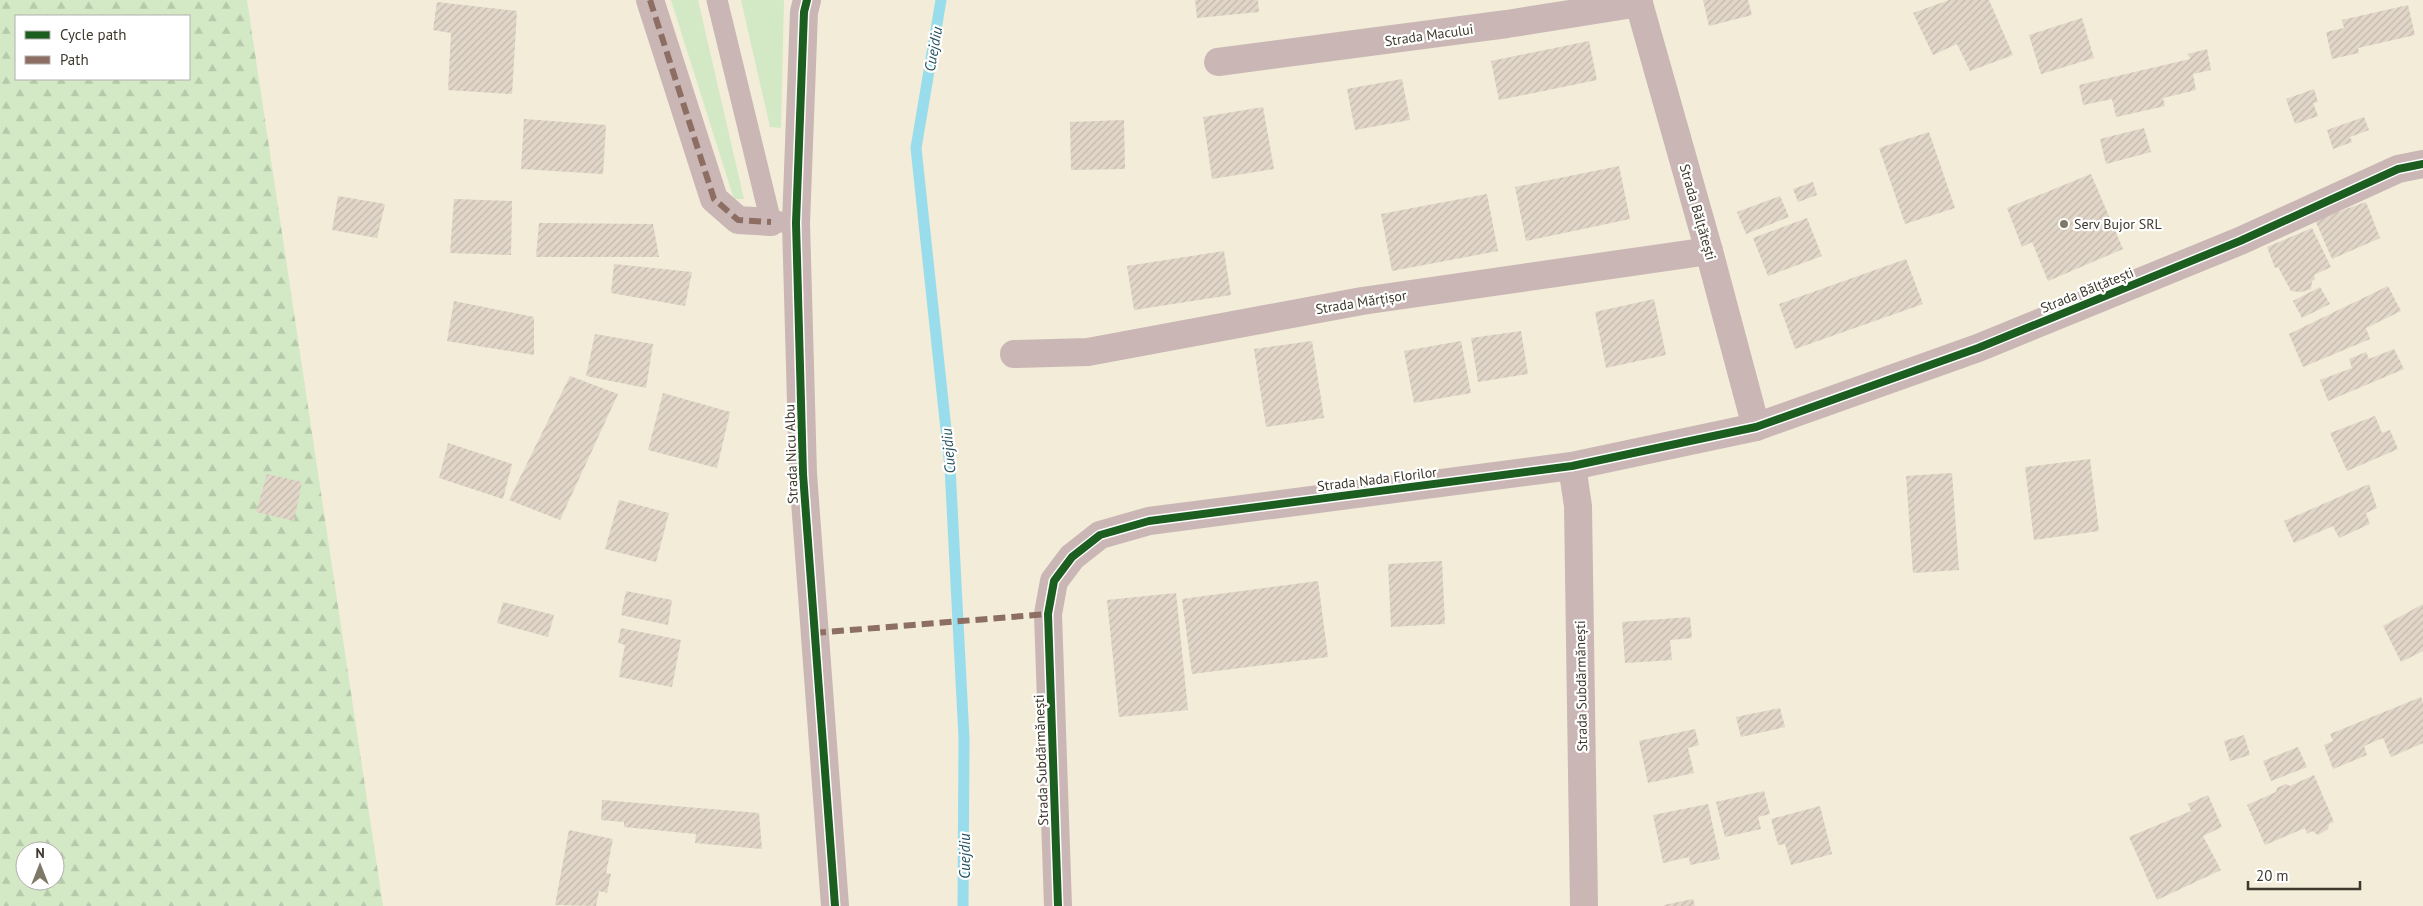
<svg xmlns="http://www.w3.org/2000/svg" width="2423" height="906" font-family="'PT Sans',sans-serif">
<defs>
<pattern id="forest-firs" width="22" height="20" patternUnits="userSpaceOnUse" patternTransform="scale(1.25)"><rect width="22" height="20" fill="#d3e9c6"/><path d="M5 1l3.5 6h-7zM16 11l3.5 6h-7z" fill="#b6c9aa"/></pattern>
<pattern id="building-hatch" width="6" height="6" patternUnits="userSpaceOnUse" patternTransform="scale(1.25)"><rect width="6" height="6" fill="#e1d6c8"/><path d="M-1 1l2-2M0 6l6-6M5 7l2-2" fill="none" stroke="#c2b8ac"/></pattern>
</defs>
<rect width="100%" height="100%" fill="#f2ecd8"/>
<g fill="#d3e9c6">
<path d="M671,0H698L744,199H734Z"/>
<path d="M741,0H784L781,128L770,127Z"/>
</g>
<path fill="url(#forest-firs)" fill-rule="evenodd" d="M0,0H247L383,906H0ZM16,16H189V79H16ZM25,851H55V881H25Z"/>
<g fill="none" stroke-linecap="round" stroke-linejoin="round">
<path stroke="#99dded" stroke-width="11" d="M941,0L916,148L950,467L964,738L963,906"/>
</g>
<g fill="url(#building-hatch)">
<path d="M1195,0H1258L1259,12L1197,18Z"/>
<path d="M1703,0H1748L1752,15L1709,26Z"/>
<path d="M1949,0H1989L2013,55L1970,71L1957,44L1933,55L1913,13Z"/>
<path d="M437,2L517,11L512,94L448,90L451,33L433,30Z"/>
<path d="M2408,5L2415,35L2358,48L2359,53L2332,59L2326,32L2344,28L2342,20Z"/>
<path d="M2082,18L2094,58L2041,74L2029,35Z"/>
<path d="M1589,41L1597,80L1499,100L1491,61Z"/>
<path d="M2207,49L2211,70L2193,74L2196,90L2163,98L2165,106L2116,117L2112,99L2083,105L2079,85L2190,59L2188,54Z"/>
<path d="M1402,79L1410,120L1355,130L1347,89Z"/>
<path d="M2314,89L2318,102L2313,103L2318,116L2295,124L2286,99Z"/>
<path d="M1263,107L1274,169L1212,179L1203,117Z"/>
<path d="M2364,117L2369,130L2350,137L2352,142L2333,149L2327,130Z"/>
<path d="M524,119L606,125L603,174L521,169Z"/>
<path d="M1124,120L1125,169L1071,170L1070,122Z"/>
<path d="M2144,128L2151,152L2106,164L2100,139Z"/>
<path d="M1929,132L1955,208L1905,224L1879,148Z"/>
<path d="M1619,166L1630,219L1526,241L1515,187Z"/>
<path d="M2091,174L2123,249L2048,281L2032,242L2022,247L2007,208Z"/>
<path d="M1813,182L1817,195L1798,202L1793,189Z"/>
<path d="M1487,194L1498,251L1392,271L1381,214Z"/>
<path d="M338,196L385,204L377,238L332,230Z"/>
<path d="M1780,196L1789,217L1746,234L1737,212Z"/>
<path d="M454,199L512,201L511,255L450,253Z"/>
<path d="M2366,202L2380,238L2332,259L2315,220Z"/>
<path d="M1807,218L1822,256L1768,276L1753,238Z"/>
<path d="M539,223L653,224L659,257H536Z"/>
<path d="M2312,228L2331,267L2314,275L2315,279L2312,281L2311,289L2301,292L2291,291L2278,267L2275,268L2267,247Z"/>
<path d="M1224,251L1231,295L1134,310L1127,266Z"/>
<path d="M1906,259L1923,304L1795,349L1779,304Z"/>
<path d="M614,264L692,272L685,306L611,293Z"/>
<path d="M2388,286L2401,311L2366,328L2370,339L2303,367L2289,334Z"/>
<path d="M2320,287L2330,304L2302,318L2293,301Z"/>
<path d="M1654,299L1666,355L1606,368L1595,312Z"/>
<path d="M454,301L534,317V355L447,341Z"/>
<path d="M1521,331L1528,374L1478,382L1471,338Z"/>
<path d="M595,334L653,344L646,388L586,376Z"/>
<path d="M1312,341L1324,418L1266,427L1254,349Z"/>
<path d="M1461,341L1471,393L1414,403L1404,351Z"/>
<path d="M2394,349L2404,369L2328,401L2320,380L2352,368L2349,359L2366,352L2369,359Z"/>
<path d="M570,376L618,394L560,520L509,500Z"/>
<path d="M663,393L730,412L717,468L648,450Z"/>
<path d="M2375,416L2382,433L2390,430L2398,449L2347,471L2330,433Z"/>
<path d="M448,443L512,464L503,499L439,478Z"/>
<path d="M2090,459L2099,531L2034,540L2025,467Z"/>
<path d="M1952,473L1959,570L1913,573L1906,476Z"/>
<path d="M267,474L302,482L294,521L256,512Z"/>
<path d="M2369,484L2377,508L2366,513L2370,524L2339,538L2333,526L2294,543L2284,521Z"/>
<path d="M619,500L669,513L656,562L605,549Z"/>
<path d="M1442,561L1445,624L1391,627L1388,564Z"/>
<path d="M1318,581L1328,657L1192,674L1182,599Z"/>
<path d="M626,591L672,600L668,625L621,615Z"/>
<path d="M1176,593L1188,710L1119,717L1107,600Z"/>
<path d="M503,602L554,615L548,637L497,623Z"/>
<path d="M2423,604V651L2401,662L2383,626Z"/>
<path d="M1690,617L1692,638L1670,640L1672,660L1625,663L1622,622Z"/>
<path d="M621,628L681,640L672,687L619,677L625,645L618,643Z"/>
<path d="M2421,697L2423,703V743L2391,757L2383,738L2364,746L2367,755L2333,769L2324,745L2333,741L2330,734Z"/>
<path d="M1780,708L1785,727L1741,737L1736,717Z"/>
<path d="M1695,729L1699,745L1688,748L1694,773L1648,783L1639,741Z"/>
<path d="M2244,735L2250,755L2230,761L2224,741Z"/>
<path d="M2298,747L2307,767L2271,781L2263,761Z"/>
<path d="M2314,775L2334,822L2329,824L2328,829L2318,835L2312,831L2307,834L2305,828L2265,845L2247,805L2276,792L2277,788L2286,784L2290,786Z"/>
<path d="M1764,791L1770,814L1758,817L1761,829L1725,837L1716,802Z"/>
<path d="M2208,795L2222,827L2203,836L2221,870L2157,900L2129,837L2191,811L2188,804Z"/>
<path d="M602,800L759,813L762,849L695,843L696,834L624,827V822L601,820Z"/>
<path d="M1708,804L1720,859L1690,865L1689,857L1663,863L1653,815Z"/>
<path d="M1820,806L1832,854L1791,865L1785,844L1778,845L1771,819Z"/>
<path d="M569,830L613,839L606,873L611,874L607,893L599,891L596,906L555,905Z"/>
<path d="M1693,899L1695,906H1664V905Z"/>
</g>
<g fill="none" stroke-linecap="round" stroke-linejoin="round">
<path stroke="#c9b6b5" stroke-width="21" d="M717,0L771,222H785"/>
<g stroke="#c9b6b5" stroke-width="28">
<path d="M650,0L714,199L738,220L771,222"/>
<path d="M807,0L804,12L796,223L803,474L835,906"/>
<path d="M1638,0L1709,251L1756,427"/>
<path d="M1218,62L1507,24L1639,3"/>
<path d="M1014,354L1088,352L1362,301L1709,251"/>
<path d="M1572,466L1578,506L1584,906"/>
<path d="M1058,906L1048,614L1054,581L1072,557L1100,535L1149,521L1572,466L1756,427L1978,348L2240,241L2398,169L2423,164"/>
</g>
<g stroke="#8d6e63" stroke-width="6" stroke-dasharray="12 6" stroke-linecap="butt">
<path d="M650,0L714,199L738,220L771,222"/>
<path d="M814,633L1048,614"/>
</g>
<defs>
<g id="cycleway">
<path d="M807,0L804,12L796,223L803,474L835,906"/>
<path d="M1058,906L1048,614L1054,581L1072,557L1100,535L1149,521L1572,466L1756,427L1978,348L2240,241L2398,169L2423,164"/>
</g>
</defs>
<use href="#cycleway" stroke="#fff" stroke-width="11"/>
<use href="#cycleway" stroke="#1b5e20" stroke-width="8"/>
</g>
<circle fill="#7d7868" stroke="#fff" stroke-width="2" cx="2064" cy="224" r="5"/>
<g text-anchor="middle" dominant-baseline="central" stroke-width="4.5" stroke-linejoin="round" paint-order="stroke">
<g font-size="14" fill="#3e392c" stroke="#fff">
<text transform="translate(1429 35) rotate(-8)">Strada Macului</text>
<text transform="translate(1698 212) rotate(74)">Strada Bălțătești</text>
<text transform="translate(2087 290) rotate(-22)">Strada Bălțătești</text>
<text transform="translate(1361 302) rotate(-9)">Strada Mărțișor</text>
<text transform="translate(791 454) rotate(-92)">Strada Nicu Albu</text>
<text transform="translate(1377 479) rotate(-7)">Strada Nada Florilor</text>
<text transform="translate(1581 686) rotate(-91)">Strada Subdărmănești</text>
<text transform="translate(1041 760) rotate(-92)">Strada Subdărmănești</text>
</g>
<g font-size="14" fill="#3e392c" stroke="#fff" text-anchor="start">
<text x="2074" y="224">Serv Bujor SRL</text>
</g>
<g font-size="15" font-style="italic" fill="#265260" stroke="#fff">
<text transform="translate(933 49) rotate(-80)">Cuejdiu</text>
<text transform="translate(948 451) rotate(-95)">Cuejdiu</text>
<text transform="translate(964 856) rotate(-90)">Cuejdiu</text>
</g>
</g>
<rect x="15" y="15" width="175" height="65" fill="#ffffff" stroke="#b2b0ab"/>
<rect x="25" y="31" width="25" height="8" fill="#1b5e20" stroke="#b2b0ab"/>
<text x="60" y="40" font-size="15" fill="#3e392c">Cycle path</text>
<rect x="25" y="56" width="25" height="8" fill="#8d6e63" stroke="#b2b0ab"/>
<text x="60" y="65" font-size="15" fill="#3e392c">Path</text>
<g transform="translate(40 866)"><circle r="24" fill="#ffffff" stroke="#b2b0ab"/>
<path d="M0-4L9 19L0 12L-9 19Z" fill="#7d7868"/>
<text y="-8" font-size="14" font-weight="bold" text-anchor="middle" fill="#3e392c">N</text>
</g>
<path d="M2248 881v8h112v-8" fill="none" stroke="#3e392c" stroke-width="2.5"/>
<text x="2256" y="881" font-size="15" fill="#3e392c" stroke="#ffffff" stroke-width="4" paint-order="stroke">20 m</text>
</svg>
